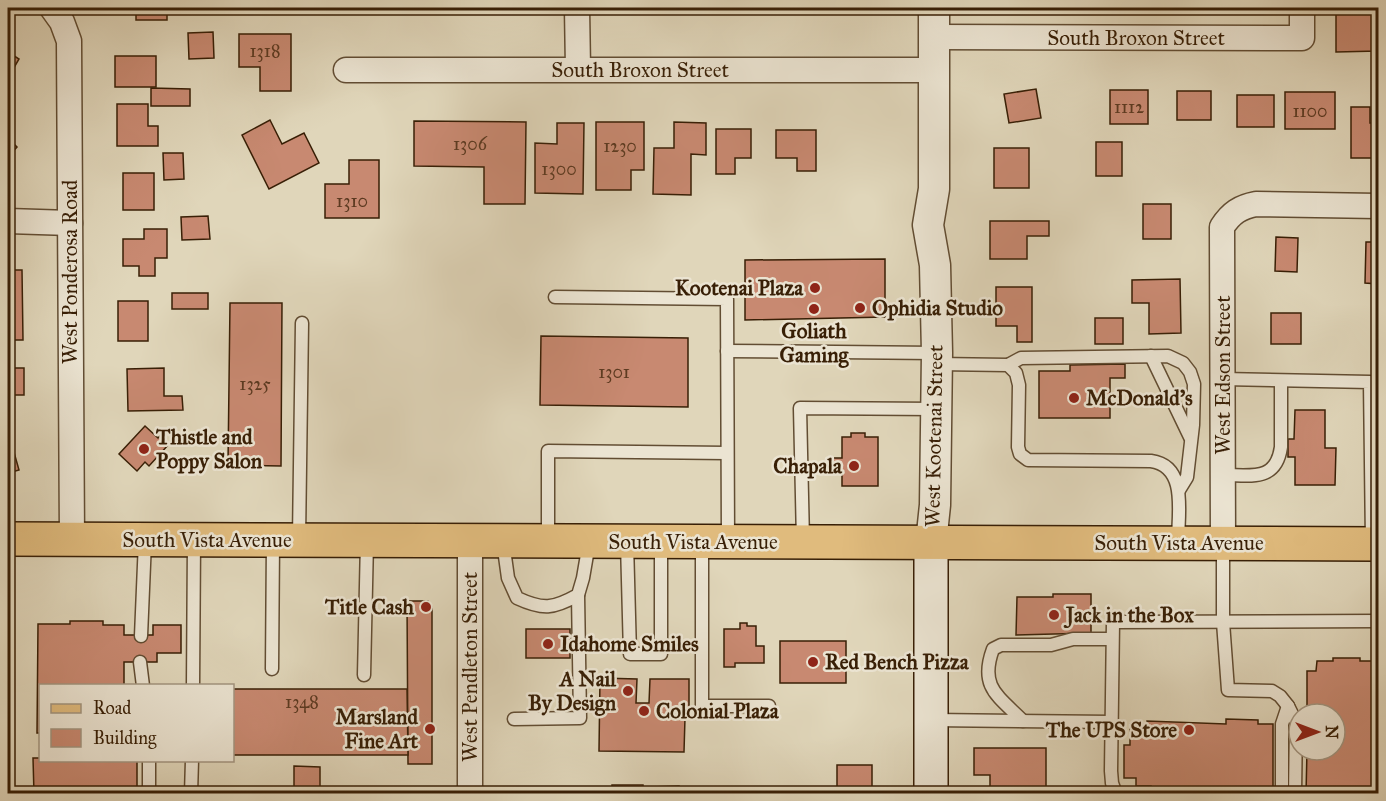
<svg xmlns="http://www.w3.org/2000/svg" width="1386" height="801" font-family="'IM FELL Great Primer',serif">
<rect width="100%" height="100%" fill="#e0d6ba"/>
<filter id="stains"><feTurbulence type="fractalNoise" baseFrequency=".00333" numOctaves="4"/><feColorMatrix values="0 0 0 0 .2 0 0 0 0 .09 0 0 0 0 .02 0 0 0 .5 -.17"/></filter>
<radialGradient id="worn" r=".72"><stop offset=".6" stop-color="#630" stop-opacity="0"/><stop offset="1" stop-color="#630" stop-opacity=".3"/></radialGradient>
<g fill="#c88971" stroke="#381f06" stroke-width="1.5">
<rect x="136" y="8" width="31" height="12"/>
<rect x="478" y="8" width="58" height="6"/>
<rect x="734" y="8" width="62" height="2"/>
<path d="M1336,8H1378V51L1336,52Z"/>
<path d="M213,32L214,58L189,59L188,33Z"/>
<path d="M239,34H291V91H260V67H239Z"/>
<path d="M8,52L19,59L8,78Z"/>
<rect x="115" y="56" width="41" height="31"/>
<path d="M151,88L190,89V106H151Z"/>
<path d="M1036,89L1041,118L1009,123L1004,94Z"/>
<rect x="1110" y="90" width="38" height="34"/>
<rect x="1177" y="91" width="34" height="29"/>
<rect x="1285" y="92" width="50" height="37"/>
<rect x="1237" y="95" width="37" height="32"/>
<path d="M117,104H148V126H158V146H117Z"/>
<path d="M1351,107H1370V123H1378V158H1351Z"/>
<path d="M270,120L282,144L304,133L319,163L269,189L242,135Z"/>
<path d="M414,121L526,122L525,204H484V167L414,166Z"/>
<path d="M596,122H644V170H631V190H596Z"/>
<path d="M674,122L706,123V155L691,154V195L653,194L654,148H674Z"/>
<path d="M557,123H584L583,194L535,193V143L557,144Z"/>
<path d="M716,129H751V158H735V174H716Z"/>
<path d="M776,130H816V171H797V158H776Z"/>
<path d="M8,138L17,147L8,157Z"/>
<rect x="1096" y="142" width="26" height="34"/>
<rect x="994" y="148" width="35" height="40"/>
<path d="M163,153H183L184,179L164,180Z"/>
<path d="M349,160H379V218H325V184H349Z"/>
<rect x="123" y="173" width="31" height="37"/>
<rect x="1143" y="204" width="28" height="35"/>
<path d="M208,216L210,239L182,240L181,217Z"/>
<path d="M990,221H1049V236H1027V259H990Z"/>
<path d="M144,229H167V258H155V276H139V266H123V239H144Z"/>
<path d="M1276,237L1298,238L1297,272L1275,271Z"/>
<path d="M1366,242H1378V284L1365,283Z"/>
<path d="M885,259V317L745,320V260Z"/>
<path d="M8,270H22L23,340H8Z"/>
<path d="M1180,279L1181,333L1149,334V303H1132V280Z"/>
<path d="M996,287H1032V342H1017V326H996Z"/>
<rect x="172" y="293" width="36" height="16"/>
<rect x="118" y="301" width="30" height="40"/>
<path d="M230,303H282L281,466L228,465Z"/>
<rect x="1271" y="313" width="30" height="31"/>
<rect x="1095" y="318" width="28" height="26"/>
<path d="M541,336L688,338V407L540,405Z"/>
<path d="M8,357L9,368H24V395H8Z"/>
<path d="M1125,364V378H1110V418H1039V371H1070V365Z"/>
<path d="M164,368V396H182L183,410L128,411L127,369Z"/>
<path d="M1295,410H1325V448H1336L1335,485H1295V457H1288V439H1294Z"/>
<path d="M145,426L158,438L160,436L169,444L149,466L145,462L137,471L119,454Z"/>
<path d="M8,431L19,470L8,473Z"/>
<path d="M851,433H865V437H878V486H842V474H829V458H842V437H851Z"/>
<path d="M1053,594H1091V633L1016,635L1017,597H1053Z"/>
<path d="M407,601H428L432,607V764H408Z"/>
<path d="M70,621H103V625H124V635H153V625H181V653H157V662H124V686H40V733H37L38,624H70Z"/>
<path d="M740,623H747V626H756V646H764V663H735V667H724V629H740Z"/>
<rect x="526" y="629" width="44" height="29"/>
<rect x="780" y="641" width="66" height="42"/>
<path d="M1333,658H1360V661H1378V794H1306L1307,750H1335V714H1307V671H1316L1317,661H1333Z"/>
<path d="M600,678L637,679L636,703H649L650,679H689V718H685L684,752L599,751Z"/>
<path d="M232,689H407L408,755H233Z"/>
<path d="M1226,719L1258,720V724H1273V787H1159V793H1151V786H1136V778H1124V745H1130V724H1147V721L1226,724Z"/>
<path d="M974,748H1046V794H990V775H974Z"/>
<path d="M33,758H40V760H137V794H34Z"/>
<rect x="837" y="765" width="35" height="29"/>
<path d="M294,766L320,767V794H284V789H294Z"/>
<rect x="612" y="785" width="31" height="9"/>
<path d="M679,786V794H651L650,787Z"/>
</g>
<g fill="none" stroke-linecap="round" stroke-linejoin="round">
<defs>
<g id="service">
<path d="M555,297L727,299L728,540"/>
<path d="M727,351L936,353"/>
<path d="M1151,356L1190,437"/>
<path d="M937,364L1008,365L1016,373L1019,385L1018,447L1020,454L1028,460L1151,461C1188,466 1178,514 1178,541"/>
<path d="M1008,365L1021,358L1168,356L1183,363L1190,372L1194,384L1193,425L1187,477L1179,490"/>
<path d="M1223,379L1370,382L1372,543"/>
<path d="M1223,475C1251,475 1276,482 1281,447V382"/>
<path d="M299,538L302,323"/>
<path d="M548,541V451L727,453"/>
<path d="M803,541L800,408L936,409"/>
<path d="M503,542L508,578L517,598C543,610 553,609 578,595L583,578L589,543"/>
<path d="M627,543L630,654H661V542"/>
<path d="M702,543V706H769"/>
<path d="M1223,545V622L1228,690L1272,691L1280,696L1288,706L1296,722L1295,794"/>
<path d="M141,636L145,541"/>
<path d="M140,662L143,686"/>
<path d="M272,669L273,541"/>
<path d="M364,675L367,541"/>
<path d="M193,686L194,540"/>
<path d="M514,719L580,718L578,595"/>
<path d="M932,720L1111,722"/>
<path d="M1023,721C998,696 979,687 993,649L1001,645H1051L1073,639H1112"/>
<path d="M149,760V794"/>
<path d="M191,794L192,760"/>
<path d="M1116,794L1112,783L1111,771L1113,622L1378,621"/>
<path d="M1282,794V724L1288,706"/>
</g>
<g id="minor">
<path d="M52,8L62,22L69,41L72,540"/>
<path d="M577,8L578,69"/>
<path d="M934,37L1302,38V8"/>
<path d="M346,70H933"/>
<path d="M8,221L70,223"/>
<path d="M470,541V794"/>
<path d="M1223,544L1222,227C1231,213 1240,207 1256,204L1378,206"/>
</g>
<path id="tertiary" d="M931,543L935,505L937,353L935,265L928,225L934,189V8"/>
<path id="secondary" d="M931,543V794"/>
<path id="primary" d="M8,539L1378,544"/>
</defs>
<use href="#service" stroke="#624d33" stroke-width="15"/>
<use href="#minor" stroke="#624d33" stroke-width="27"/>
<use href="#tertiary" stroke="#624d33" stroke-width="33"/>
<use href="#secondary" stroke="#381f06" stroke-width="36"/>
<use href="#primary" stroke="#381f06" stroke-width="36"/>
<use href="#service" stroke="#ebe4d2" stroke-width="12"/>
<use href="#minor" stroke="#ebe4d2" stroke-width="24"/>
<use href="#tertiary" stroke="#ebe4d2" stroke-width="30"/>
<use href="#secondary" stroke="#ebe4d2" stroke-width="33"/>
<use href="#primary" stroke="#e0bb7d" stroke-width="33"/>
</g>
<g fill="#8f2418" stroke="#ebe4d2" stroke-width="2">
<circle cx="815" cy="288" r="6"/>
<circle cx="860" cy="308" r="6"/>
<circle cx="814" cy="309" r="6"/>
<circle cx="1074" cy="398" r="6"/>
<circle cx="144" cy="449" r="6"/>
<circle cx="854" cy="466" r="6"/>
<circle cx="426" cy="607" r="6"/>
<circle cx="1054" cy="615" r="6"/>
<circle cx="548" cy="644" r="6"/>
<circle cx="813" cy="662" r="6"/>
<circle cx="628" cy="691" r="6"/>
<circle cx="644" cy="711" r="6"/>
<circle cx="430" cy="729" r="6"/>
<circle cx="1189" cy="730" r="6"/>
</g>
<g text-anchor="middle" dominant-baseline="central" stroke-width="5" stroke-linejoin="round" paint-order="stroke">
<g font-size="18" fill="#5c3a21">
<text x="265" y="51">1318</text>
<text x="1129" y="107">1112</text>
<text x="1310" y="111">1100</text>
<text x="470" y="144">1306</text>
<text x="620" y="146">1230</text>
<text x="559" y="169">1300</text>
<text x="352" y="201">1310</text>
<text x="614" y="372">1301</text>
<text x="255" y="384">1325</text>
<text x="302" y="702">1348</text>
</g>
<g font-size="21" fill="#381f06" stroke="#ebe4d2">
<text x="1136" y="38">South Broxon Street</text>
<text x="640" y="70">South Broxon Street</text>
<text transform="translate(70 272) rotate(-90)">West Ponderosa Road</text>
<text transform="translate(1223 375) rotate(-90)">West Edson Street</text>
<text transform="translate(934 436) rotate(-89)">West Kootenai Street</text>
<text x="207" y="540">South Vista Avenue</text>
<text x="693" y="542">South Vista Avenue</text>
<text x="1179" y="543">South Vista Avenue</text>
<text transform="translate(470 667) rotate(-90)">West Pendleton Street</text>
</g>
<g font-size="21" font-weight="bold" fill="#381f06" stroke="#ebe4d2" text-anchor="start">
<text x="803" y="288" text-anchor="end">Kootenai Plaza</text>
<text x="872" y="308">Ophidia Studio</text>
<text x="814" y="331" text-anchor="middle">Goliath<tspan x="814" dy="24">Gaming</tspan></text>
<text x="1086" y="398">McDonald's</text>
<text x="156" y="437">Thistle and<tspan x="156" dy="24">Poppy Salon</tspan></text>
<text x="842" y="466" text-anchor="end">Chapala</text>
<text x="414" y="607" text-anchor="end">Title Cash</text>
<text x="1066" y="615">Jack in the Box</text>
<text x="560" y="644">Idahome Smiles</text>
<text x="825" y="662">Red Bench Pizza</text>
<text x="616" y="679" text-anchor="end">A Nail<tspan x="616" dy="24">By Design</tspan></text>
<text x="656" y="711">Colonial Plaza</text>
<text x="418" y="717" text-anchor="end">Marsland<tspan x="418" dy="24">Fine Art</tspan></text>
<text x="1177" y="730" text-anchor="end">The UPS Store</text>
</g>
</g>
<rect width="1386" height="801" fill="none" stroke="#e0d6ba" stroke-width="30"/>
<rect x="9" y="9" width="1368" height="783" fill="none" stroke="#381f06" stroke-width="3"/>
<rect x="15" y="15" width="1356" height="771" fill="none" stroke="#381f06" stroke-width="1.5"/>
<rect x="39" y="684" width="195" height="78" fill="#ebe4d2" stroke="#a39580" stroke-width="1.5"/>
<rect x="51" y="704" width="30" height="9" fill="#e0bb7d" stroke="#a39580" stroke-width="1.5"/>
<text x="93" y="714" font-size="18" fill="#381f06">Road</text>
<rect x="51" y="729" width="30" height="18" fill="#c88971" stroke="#a39580" stroke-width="1.5"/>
<text x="93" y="744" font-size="18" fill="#381f06">Building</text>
<g transform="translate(1317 732) rotate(90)"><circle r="28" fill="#ebe4d2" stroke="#a39580" stroke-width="1.5"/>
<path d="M0-4.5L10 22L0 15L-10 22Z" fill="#8f2418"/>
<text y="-9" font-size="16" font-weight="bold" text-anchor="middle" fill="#381f06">N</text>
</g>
<rect width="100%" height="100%" filter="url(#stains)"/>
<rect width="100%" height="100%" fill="url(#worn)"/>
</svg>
